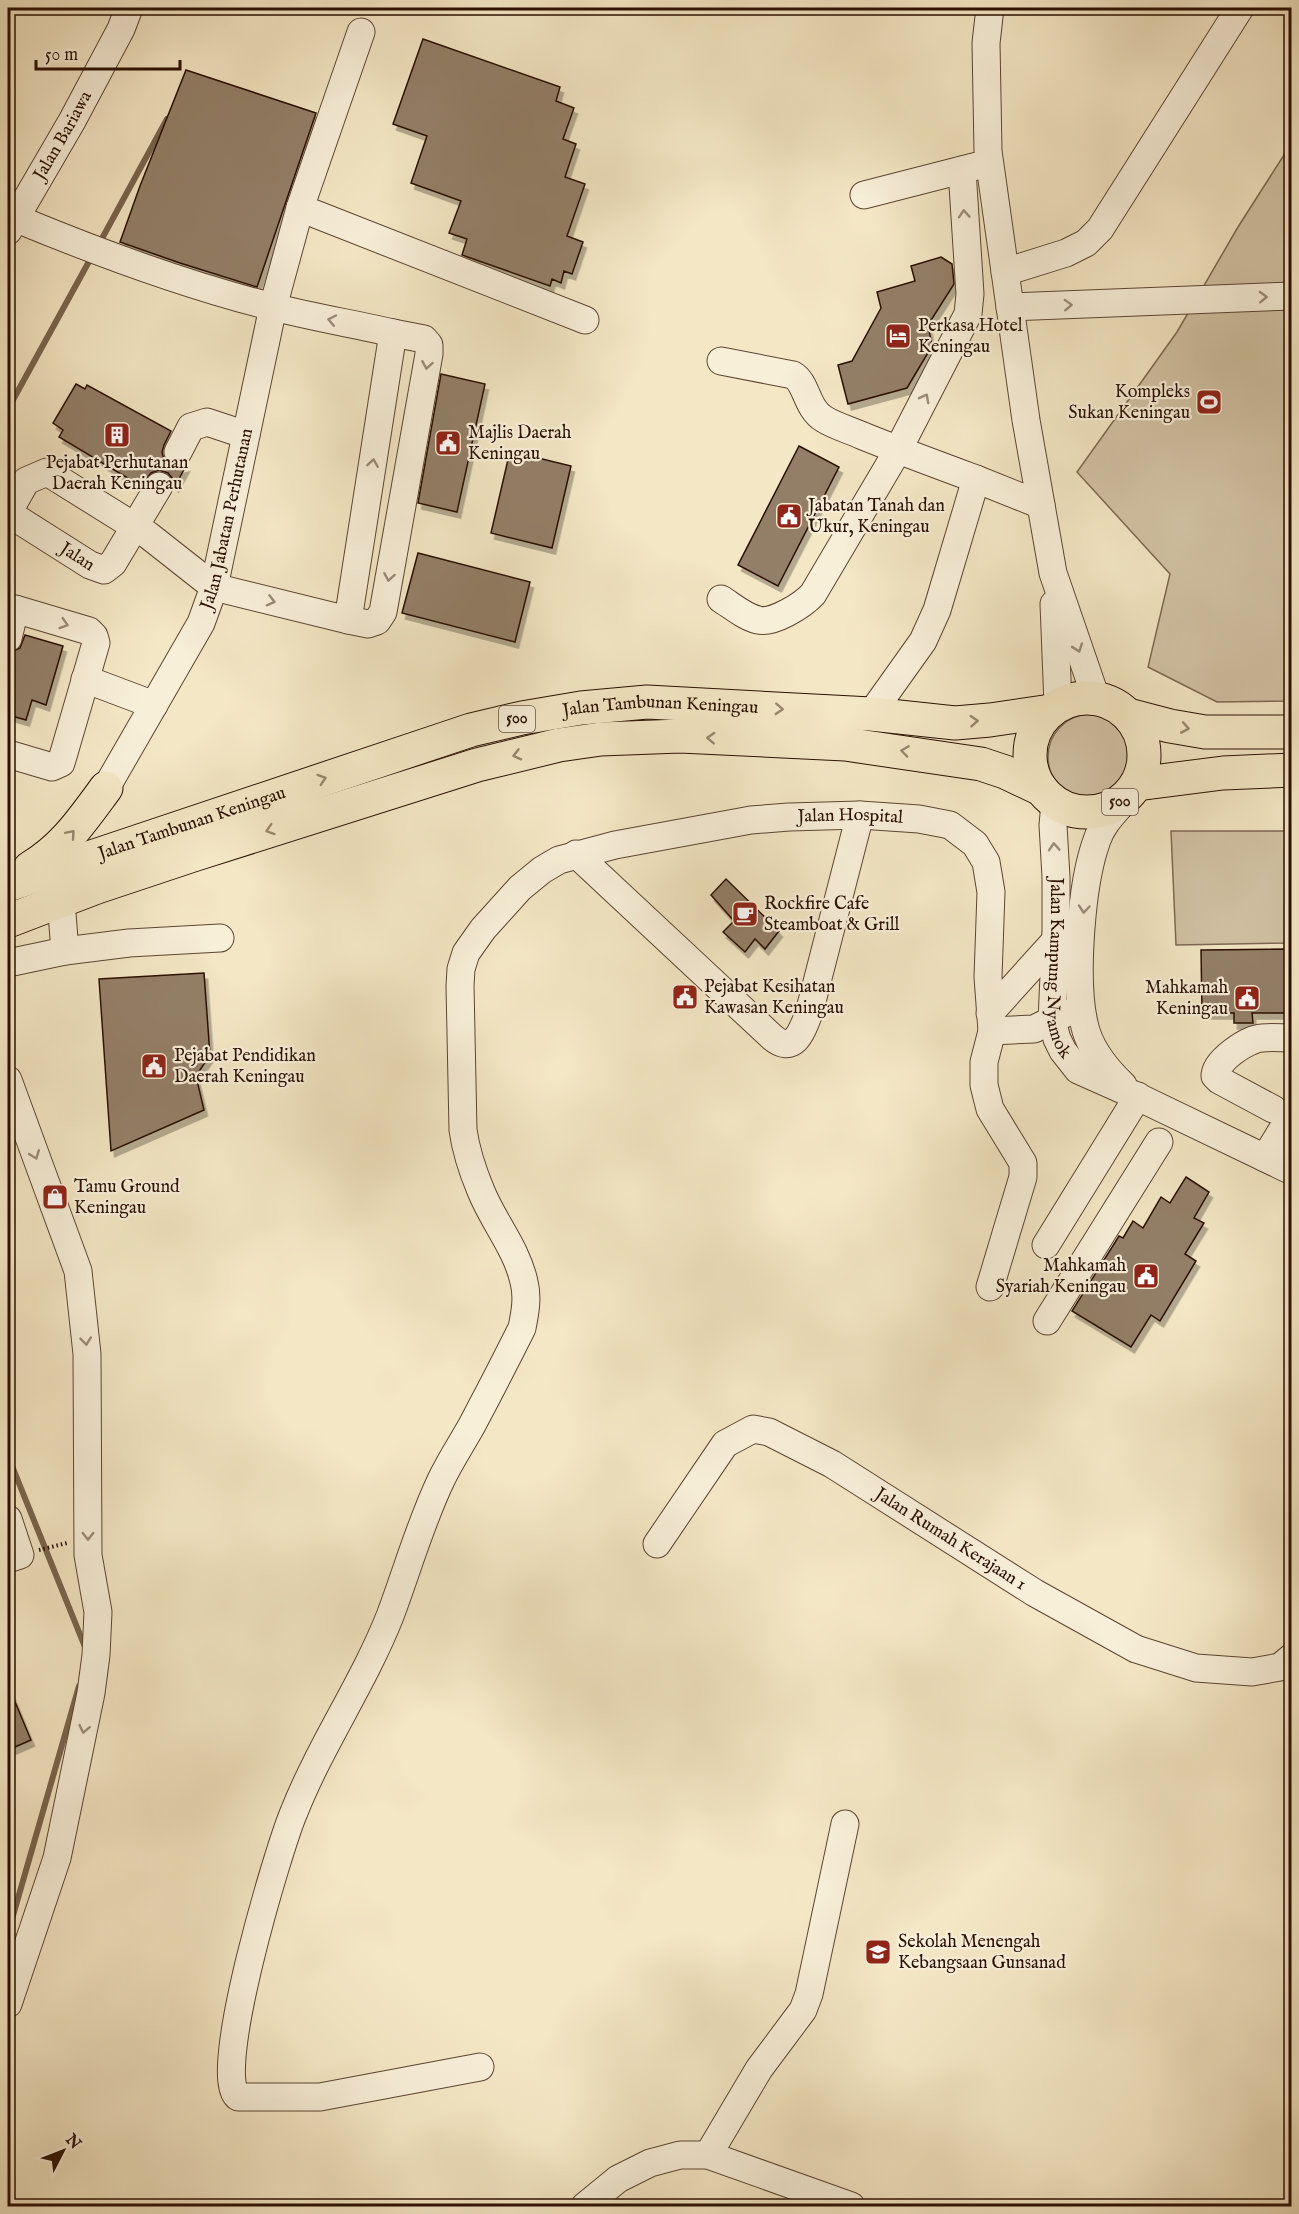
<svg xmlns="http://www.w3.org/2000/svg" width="1299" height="2214" font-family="'IM FELL English',serif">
<defs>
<filter id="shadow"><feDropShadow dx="3.5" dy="6" stdDeviation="0" flood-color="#0004"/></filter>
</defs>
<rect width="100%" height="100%" fill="#f4e7c5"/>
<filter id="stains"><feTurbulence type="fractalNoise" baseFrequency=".00333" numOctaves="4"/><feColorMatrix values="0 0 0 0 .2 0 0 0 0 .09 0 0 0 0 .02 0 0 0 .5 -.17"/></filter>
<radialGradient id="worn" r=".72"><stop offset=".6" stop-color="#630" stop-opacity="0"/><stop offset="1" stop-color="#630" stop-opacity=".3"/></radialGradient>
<g fill="#d1c2a4" stroke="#7d6852" stroke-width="1.5">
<path d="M1291,144V701L1217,702L1148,667L1170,574L1077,472L1177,332L1238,227Z"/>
<circle cx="1091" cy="757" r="43"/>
<path d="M1171,831H1291V943L1176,945Z"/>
</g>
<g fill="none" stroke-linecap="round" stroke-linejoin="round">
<g stroke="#79654e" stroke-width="6">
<path d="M99,244L167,119"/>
<path d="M8,409L92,256"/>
<path d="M8,1456L85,1647"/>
<path d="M8,1933L79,1686"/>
</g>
</g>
<g fill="#937f67" stroke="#290f01" stroke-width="1.5" filter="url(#shadow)">
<path d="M423,39L560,87L556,101L574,108L563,139L576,144L565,177L585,184L567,236L583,242L572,274L564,271L561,283L552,279L550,286L462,255L467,239L449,233L461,201L411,183L427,136L393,124Z"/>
<path d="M186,70L316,113L257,287L180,263L120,242L140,186Z"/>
<path d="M941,257L952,264L954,284L928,325L932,346L907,388L848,404L838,365L852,361L881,308L877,292L915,281L911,266Z"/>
<path d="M441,374L485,384L457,512L418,503Z"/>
<path d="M76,384L85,389L87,385L171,431L164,445L162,452L164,460L171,466L178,468L186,466L175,486L172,478L168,473L159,470L151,473L141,486L59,437L63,430L53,423Z"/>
<path d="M799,446L839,467L778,586L738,565Z"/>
<path d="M510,451L571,466L552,548L491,533Z"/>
<path d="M418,553L530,582L515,642L402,613Z"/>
<path d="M25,635L63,646L46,705L32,700L26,720L8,715V662L10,653L20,648Z"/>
<path d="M726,879L779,931L765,949L755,939L745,952L723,932L734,921L711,895Z"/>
<path d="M1292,949V1013H1252L1253,1023H1234V1013H1202L1201,950Z"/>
<path d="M204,973L210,1055L196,1076L204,1110L111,1151L99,979Z"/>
<path d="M1186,1177L1209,1192L1194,1218L1204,1223L1185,1254L1196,1261L1160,1321L1151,1315L1131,1347L1072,1311L1119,1236L1123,1238L1133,1221L1143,1228L1161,1197L1170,1203Z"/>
<path d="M8,1685L31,1740L8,1750Z"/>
</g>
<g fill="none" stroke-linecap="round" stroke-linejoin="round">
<defs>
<g id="minor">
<path d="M990,8L986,43L988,151L1026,420L1053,573L1096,698"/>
<path d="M864,195L977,166"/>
<path d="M300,208L585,320"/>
<path id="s1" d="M8,231L72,121L121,29L129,8"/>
<path d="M1005,272L1066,253L1086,243L1100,229L1240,8"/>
<path d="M1010,307L1292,296"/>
<path d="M721,361L793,375C807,383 806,408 824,419C835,426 850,430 863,436C900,451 938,465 976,479"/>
<path d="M178,452L191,427L207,422L246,435"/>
<path d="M8,513L26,481L47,472L148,535L214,587L348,620L393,333C353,324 313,317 273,307C185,285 99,253 15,218"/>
<path id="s2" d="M8,513L90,565L104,570L113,563L159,486"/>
<path d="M721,599C732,606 745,617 758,620C773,624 803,605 813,594L898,450L968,314L970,294L962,170"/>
<path d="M1054,604L1058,705"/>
<path d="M8,609H15L89,631L94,636L96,643L61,763L52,767L8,754"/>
<path d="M348,620L368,624L377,621L383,612L429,354V345L424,339L393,333"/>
<path d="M8,638L15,609"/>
<path d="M85,679L154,705"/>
<path d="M871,714L923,641L937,610L976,479L1041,505"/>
<path id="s3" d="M106,788L201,623L214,587L273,307L300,208L361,32"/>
<path id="s4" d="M1055,803L1053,825L1056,877V930L1052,1021L1057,1039L1063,1051L1078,1070L1132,1094L1292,1171"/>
<path d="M576,854L772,1037C794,1056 802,1031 809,1013L860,815"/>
<path d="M61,901L65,951"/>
<path d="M8,963L65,951L129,943L220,938"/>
<path d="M990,1013L1056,940"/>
<path d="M992,1031L1034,1029L1066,1013"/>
<path d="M8,1080L78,1271L87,1354L88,1555L98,1612L96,1655L91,1693L57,1858L8,2004"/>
<path d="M1123,1085C1105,1068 1089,1048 1084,1023C1074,979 1081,883 1097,840C1102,824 1115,812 1126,799"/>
<path d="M1273,1109L1219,1080L1215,1076C1215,1061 1247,1039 1262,1038C1271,1037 1282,1038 1292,1038"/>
<path d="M1265,1158L1292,1114"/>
<path d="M1046,1245L1138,1096"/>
<path d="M1047,1321L1159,1142"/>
<path d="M8,1519L20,1555L8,1559"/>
<path id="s5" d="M657,1544L725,1444L753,1429L769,1432L832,1464L1035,1593L1136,1649L1196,1668L1252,1672L1280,1667L1292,1657"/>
<path id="s6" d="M480,2067L320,2097H238C210,2076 279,1847 294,1812C321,1744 363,1684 390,1616C407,1571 420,1524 441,1480C450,1461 462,1443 472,1425C489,1393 506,1360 522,1328C525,1313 528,1297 524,1282C517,1249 494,1223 481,1191C473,1172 466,1151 463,1130L460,986L461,969L466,953L483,929L520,888L542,870L559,860L615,845L751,820L789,817L860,815L919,819L950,825L975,844L986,862L991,892L988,977L992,1031L984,1062V1085L990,1109L1023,1163V1177L990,1287"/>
<path d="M708,2155L759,2069L803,2010L809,1994L845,1824"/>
<path d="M585,2206L618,2179L650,2163L680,2155H708L851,2206"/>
</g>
<g id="major">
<circle cx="1087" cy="755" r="57"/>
<path d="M1128,715L1170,726L1205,732H1292"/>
<path d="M1137,784L1223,773L1292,770"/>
<path d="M30,868C64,848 83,819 106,788"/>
<path id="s7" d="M8,885L471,730L522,718L581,708L647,702L871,714L955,723L990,720L1051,711"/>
<path d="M8,921L97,887L193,855L477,765L559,745L601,739L680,736L845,744L981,764L1005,772L1041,789"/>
</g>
</defs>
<use href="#minor" stroke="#5c4532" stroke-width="29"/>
<use href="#major" stroke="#290f01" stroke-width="35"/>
<path stroke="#290f01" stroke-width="4" stroke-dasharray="1.5 3" stroke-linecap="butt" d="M39,1550L67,1543"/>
<use href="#minor" stroke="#f8efd9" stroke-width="27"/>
<use href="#major" stroke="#f4e7c5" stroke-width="33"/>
</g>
<defs><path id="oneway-chevron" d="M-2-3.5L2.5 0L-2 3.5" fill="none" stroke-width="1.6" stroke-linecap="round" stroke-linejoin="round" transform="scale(1.5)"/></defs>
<g stroke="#9b8a78">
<use href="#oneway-chevron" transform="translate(964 214) rotate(-94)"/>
<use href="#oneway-chevron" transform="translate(1263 297) rotate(-2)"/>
<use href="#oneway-chevron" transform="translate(1068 305) rotate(-2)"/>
<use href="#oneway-chevron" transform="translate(332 320) rotate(-168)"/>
<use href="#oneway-chevron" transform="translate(427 365) rotate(100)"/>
<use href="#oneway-chevron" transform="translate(925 398) rotate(-62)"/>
<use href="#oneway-chevron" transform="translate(373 463) rotate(-81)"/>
<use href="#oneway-chevron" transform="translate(389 577) rotate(100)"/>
<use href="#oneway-chevron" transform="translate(271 601) rotate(14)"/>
<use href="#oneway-chevron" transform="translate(64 624) rotate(17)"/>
<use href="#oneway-chevron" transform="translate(1078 648) rotate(71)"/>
<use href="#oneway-chevron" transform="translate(1054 847) rotate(-94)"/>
<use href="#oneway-chevron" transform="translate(1084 909) rotate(95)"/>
<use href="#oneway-chevron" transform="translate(35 1155) rotate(69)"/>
<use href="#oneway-chevron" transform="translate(86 1341) rotate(84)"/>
<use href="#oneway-chevron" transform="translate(88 1536) rotate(90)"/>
<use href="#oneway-chevron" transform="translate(84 1729) rotate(102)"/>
</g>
<g stroke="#99866d">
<use href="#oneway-chevron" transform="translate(779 709) rotate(3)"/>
<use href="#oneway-chevron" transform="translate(974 721) rotate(-4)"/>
<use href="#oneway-chevron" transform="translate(1185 728) rotate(10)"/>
<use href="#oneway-chevron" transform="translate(711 738) rotate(-177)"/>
<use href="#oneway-chevron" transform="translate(905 751) rotate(-172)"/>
<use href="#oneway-chevron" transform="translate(517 755) rotate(166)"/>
<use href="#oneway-chevron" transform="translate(322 779) rotate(-18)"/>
<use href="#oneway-chevron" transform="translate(270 830) rotate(162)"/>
<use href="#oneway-chevron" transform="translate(71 834) rotate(-49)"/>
</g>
<defs>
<symbol id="hotel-square" viewBox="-11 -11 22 22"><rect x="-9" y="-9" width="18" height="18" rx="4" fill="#8f2418" stroke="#f8efd9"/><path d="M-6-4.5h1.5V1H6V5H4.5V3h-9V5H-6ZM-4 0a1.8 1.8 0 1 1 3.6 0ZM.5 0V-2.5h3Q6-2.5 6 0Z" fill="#fff"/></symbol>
<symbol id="stadium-square" viewBox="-11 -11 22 22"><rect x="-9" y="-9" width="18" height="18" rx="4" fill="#8f2418" stroke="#f8efd9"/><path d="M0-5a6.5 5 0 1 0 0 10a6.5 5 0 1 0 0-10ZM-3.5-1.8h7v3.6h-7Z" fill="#fff"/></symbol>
<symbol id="building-square" viewBox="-11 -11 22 22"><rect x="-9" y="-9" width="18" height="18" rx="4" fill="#8f2418" stroke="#f8efd9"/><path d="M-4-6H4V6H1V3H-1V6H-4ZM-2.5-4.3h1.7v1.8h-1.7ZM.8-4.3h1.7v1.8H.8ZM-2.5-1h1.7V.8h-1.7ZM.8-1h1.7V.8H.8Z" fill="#fff"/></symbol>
<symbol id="civic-square" viewBox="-11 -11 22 22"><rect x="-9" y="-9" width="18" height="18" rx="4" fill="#8f2418" stroke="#f8efd9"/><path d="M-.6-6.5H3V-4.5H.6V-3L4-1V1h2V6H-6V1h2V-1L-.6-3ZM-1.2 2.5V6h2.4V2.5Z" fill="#fff"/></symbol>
<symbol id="cafe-square" viewBox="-11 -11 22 22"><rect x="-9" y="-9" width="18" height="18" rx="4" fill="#8f2418" stroke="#f8efd9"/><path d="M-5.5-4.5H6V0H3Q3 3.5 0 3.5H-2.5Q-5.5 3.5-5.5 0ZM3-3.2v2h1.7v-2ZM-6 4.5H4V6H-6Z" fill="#fff"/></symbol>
<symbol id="shop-square" viewBox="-11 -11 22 22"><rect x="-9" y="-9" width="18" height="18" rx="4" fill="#8f2418" stroke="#f8efd9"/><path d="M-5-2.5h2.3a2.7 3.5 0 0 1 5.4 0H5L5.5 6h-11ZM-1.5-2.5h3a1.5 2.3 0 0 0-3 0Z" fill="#fff"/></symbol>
<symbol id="school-square" viewBox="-11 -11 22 22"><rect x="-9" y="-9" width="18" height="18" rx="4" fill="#8f2418" stroke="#f8efd9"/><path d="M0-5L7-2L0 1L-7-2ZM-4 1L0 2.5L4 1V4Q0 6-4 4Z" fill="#fff"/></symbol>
</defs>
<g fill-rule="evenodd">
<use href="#hotel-square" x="883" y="321" width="30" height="30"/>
<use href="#stadium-square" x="1194" y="387" width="30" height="30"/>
<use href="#building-square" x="102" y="420" width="30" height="30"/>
<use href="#civic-square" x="433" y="428" width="30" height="30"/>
<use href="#civic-square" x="774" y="501" width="30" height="30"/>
<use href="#cafe-square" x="730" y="899" width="30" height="30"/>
<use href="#civic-square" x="670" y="982" width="30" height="30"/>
<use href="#civic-square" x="1232" y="983" width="30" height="30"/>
<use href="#civic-square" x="139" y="1051" width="30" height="30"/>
<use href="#shop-square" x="40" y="1182" width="30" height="30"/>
<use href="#civic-square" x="1131" y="1261" width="30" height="30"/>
<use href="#school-square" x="863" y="1937" width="30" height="30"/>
</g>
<g text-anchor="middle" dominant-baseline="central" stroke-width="4.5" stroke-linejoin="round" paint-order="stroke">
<g fill="#f8efd9" stroke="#675242" stroke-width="1.5">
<rect x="499" y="706" width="36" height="26" rx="4.5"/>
<rect x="1102" y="789" width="36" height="26" rx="4.5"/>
</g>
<g font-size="16" font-weight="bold" fill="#290f01">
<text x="517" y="719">500</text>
<text x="1120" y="802">500</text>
</g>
<g font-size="18" fill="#290f01" stroke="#f8efd9">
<text stroke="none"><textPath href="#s1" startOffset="110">Jalan Bariawa</textPath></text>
<text stroke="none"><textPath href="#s3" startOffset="298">Jalan Jabatan Perhutanan</textPath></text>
<text stroke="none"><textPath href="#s2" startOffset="82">Jalan</textPath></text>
<text stroke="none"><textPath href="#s7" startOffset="680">Jalan Tambunan Keningau</textPath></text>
<text stroke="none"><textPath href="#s6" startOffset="1893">Jalan Hospital</textPath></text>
<text stroke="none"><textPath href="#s7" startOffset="194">Jalan Tambunan Keningau</textPath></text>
<text stroke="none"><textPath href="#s4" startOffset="166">Jalan Kampung Nyamok</textPath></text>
<text stroke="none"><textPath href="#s5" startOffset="380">Jalan Rumah Kerajaan 1</textPath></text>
</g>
<g font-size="18" fill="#290f01" stroke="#f8efd9" text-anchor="start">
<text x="918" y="326">Perkasa Hotel<tspan x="918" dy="21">Keningau</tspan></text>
<text x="1190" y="392" text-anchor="end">Kompleks<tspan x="1190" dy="21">Sukan Keningau</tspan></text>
<text x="468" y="433">Majlis Daerah<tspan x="468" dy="21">Keningau</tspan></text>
<text x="117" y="463" text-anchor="middle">Pejabat Perhutanan<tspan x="117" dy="21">Daerah Keningau</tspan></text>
<text x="808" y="506">Jabatan Tanah dan<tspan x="808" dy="21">Ukur, Keningau</tspan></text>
<text x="764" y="904">Rockfire Cafe<tspan x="764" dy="21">Steamboat &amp; Grill</tspan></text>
<text x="704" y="987">Pejabat Kesihatan<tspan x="704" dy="21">Kawasan Keningau</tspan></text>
<text x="1228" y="988" text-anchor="end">Mahkamah<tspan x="1228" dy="21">Keningau</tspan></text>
<text x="174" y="1056">Pejabat Pendidikan<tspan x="174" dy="21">Daerah Keningau</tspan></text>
<text x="74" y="1187">Tamu Ground<tspan x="74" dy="21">Keningau</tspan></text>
<text x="1126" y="1266" text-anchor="end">Mahkamah<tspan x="1126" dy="21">Syariah Keningau</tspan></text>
<text x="898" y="1942">Sekolah Menengah<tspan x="898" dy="21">Kebangsaan Gunsanad</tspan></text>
</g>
</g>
<rect width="1299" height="2214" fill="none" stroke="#f4e7c5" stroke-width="30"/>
<rect x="9" y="9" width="1281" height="2196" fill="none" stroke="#290f01" stroke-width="3"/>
<rect x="15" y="15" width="1269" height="2184" fill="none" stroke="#290f01" stroke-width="1.5"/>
<g transform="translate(63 2151) rotate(48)" stroke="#f8efd9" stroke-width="4.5" paint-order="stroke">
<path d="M0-4.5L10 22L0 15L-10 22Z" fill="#290f01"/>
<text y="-9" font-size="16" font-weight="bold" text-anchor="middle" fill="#290f01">N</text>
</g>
<path d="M36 60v9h144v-9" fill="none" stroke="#290f01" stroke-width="3"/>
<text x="45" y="60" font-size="18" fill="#290f01" stroke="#f8efd9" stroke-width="4.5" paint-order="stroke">50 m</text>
<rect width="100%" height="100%" filter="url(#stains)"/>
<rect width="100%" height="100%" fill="url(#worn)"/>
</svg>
